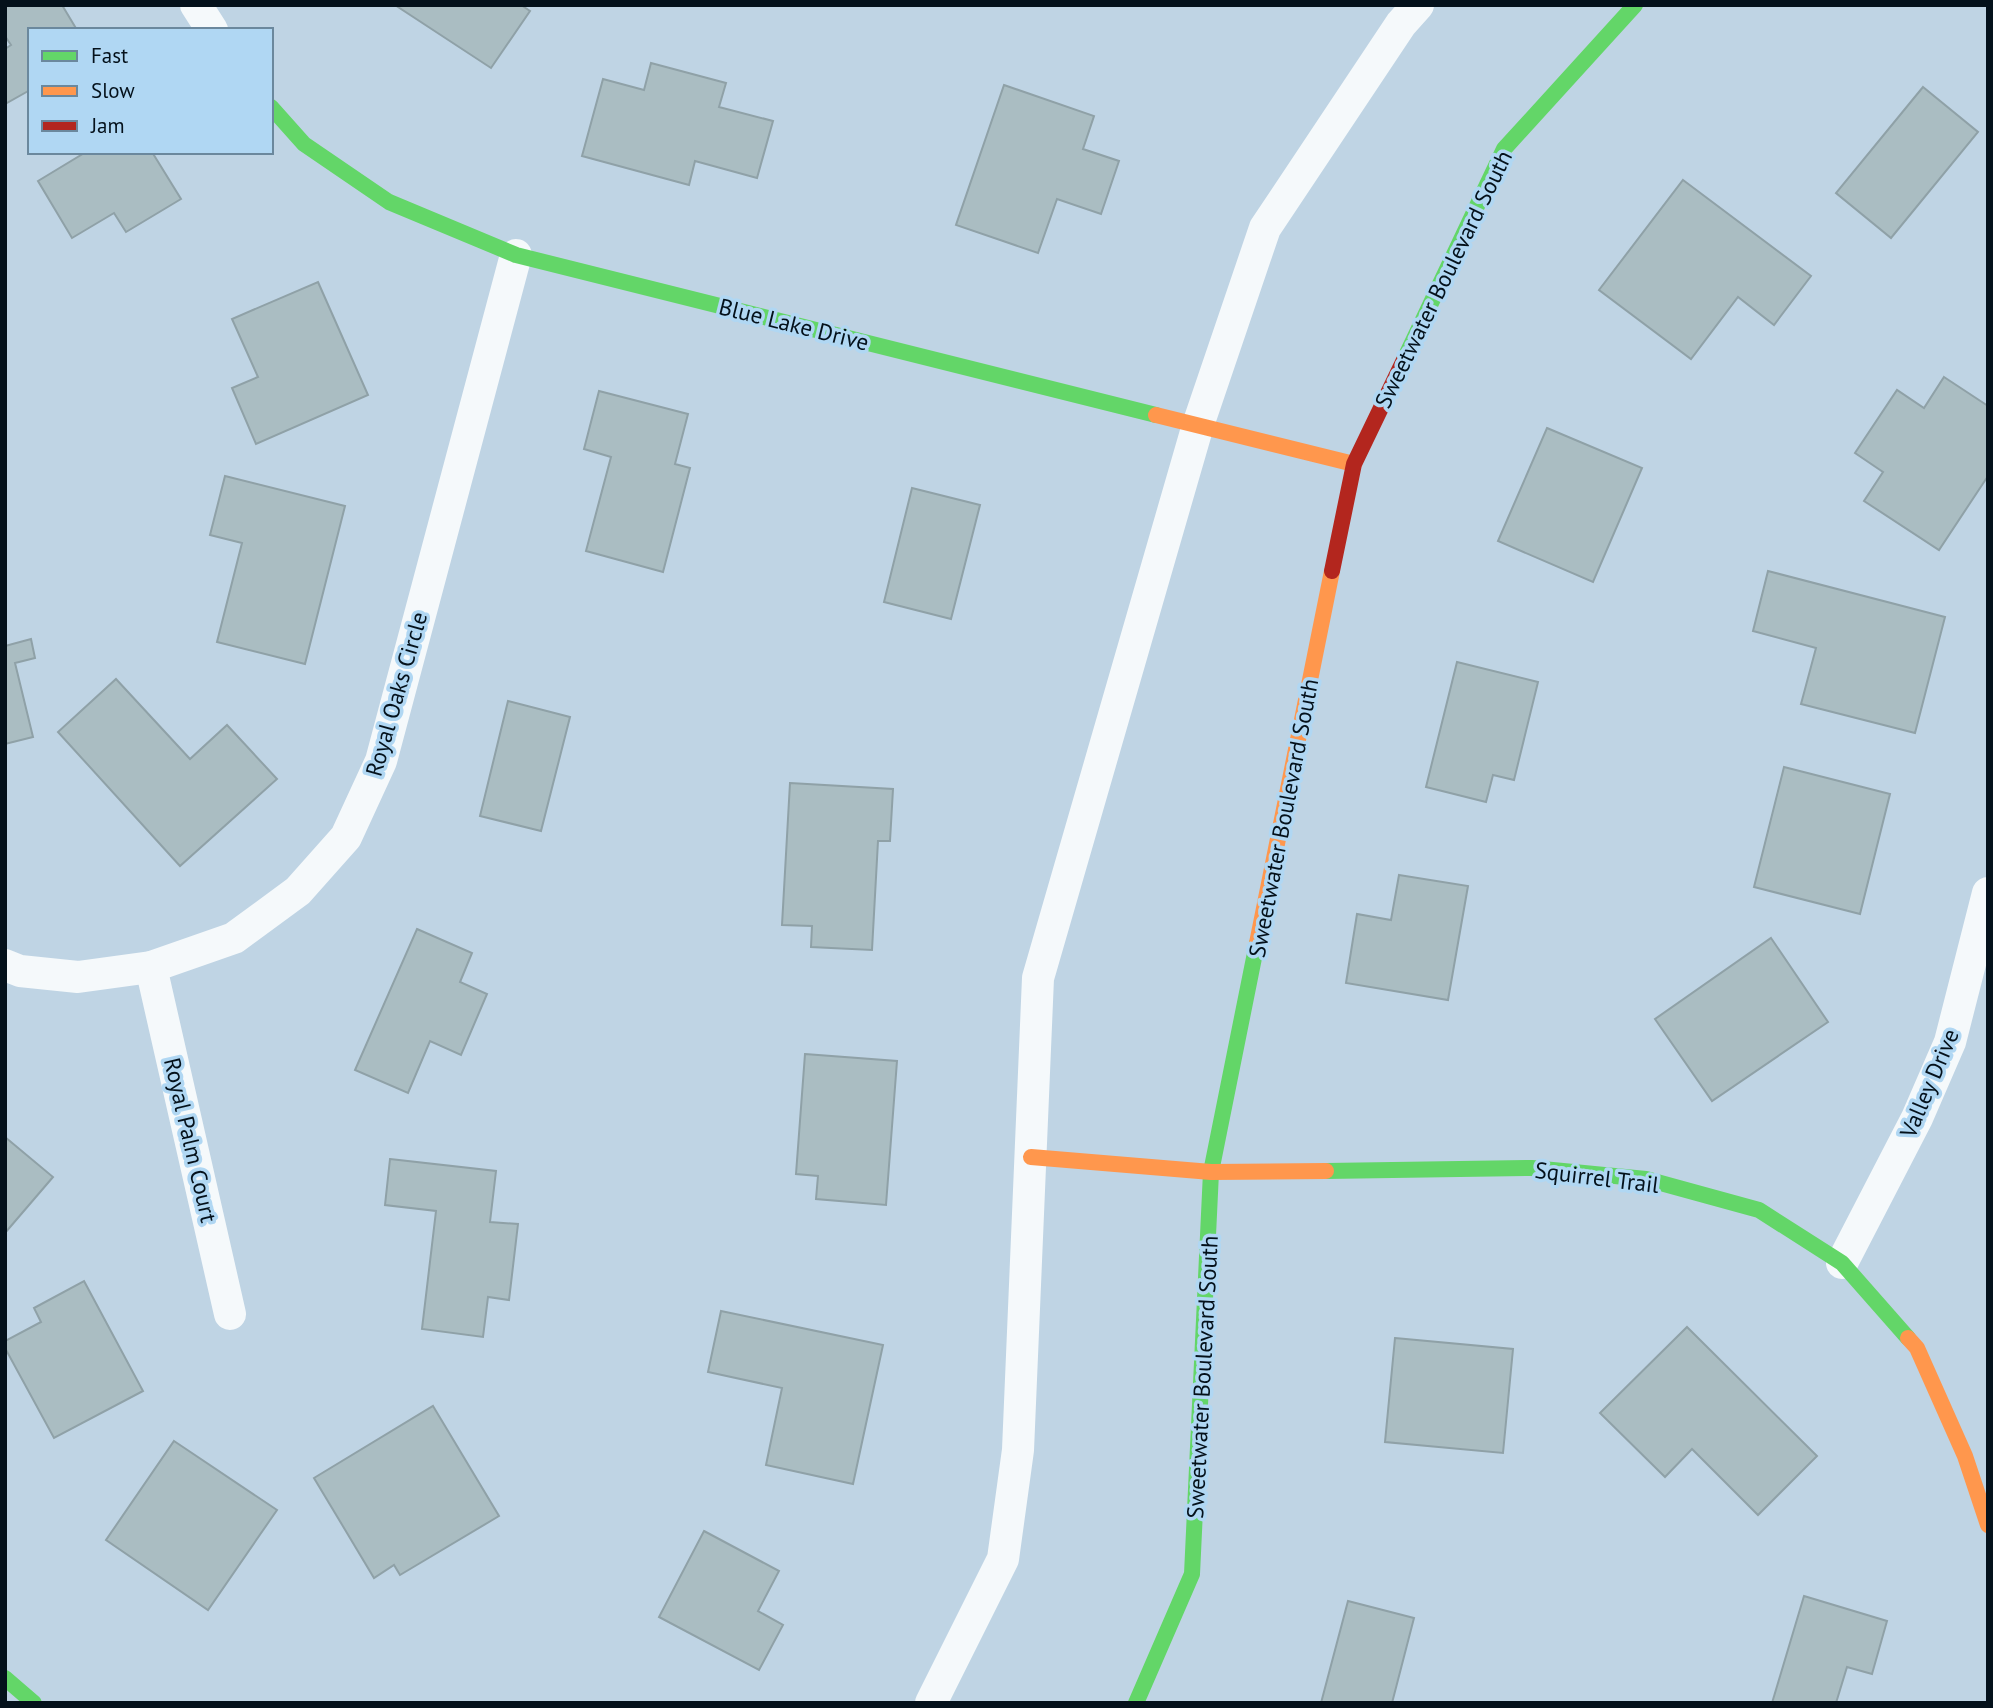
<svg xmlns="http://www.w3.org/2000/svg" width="1993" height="1708" font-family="'PT Sans',sans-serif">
<rect width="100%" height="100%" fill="#bfd4e4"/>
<g fill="#aabdc2" stroke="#8fa1a7" stroke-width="2">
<path d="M5,5H62L77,30H30V90L5,104V49L11,45L5,36Z"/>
<path d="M395,5H521L530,11L491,68Z"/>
<path d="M651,63L726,83L719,107L773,121L757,178L695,161L689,185L582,156L603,79L644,90Z"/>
<path d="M1004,85L1094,116L1083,149L1119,161L1101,214L1057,199L1038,253L956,225Z"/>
<path d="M1923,87L1978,132L1891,238L1836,193Z"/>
<path d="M86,152H152L181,199L126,232L114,213L72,238L38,181Z"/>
<path d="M1683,180L1811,276L1774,325L1738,297L1691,359L1599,290Z"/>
<path d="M318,282L368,395L256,444L232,388L258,377L232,319Z"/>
<path d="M1944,377L1988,406V476L1939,550L1864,501L1883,472L1855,453L1897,390L1924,408Z"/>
<path d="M599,391L688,414L675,464L690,468L663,572L586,551L611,457L584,449Z"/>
<path d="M1547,428L1642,468L1593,582L1498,541Z"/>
<path d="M225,476L345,506L305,664L217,642L242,543L210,535Z"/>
<path d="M912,488L980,505L951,619L884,602Z"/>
<path d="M1768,571L1945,617L1915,733L1801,704L1816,648L1753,631Z"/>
<path d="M31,639L35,658L15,663L33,737L5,744V646Z"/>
<path d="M1457,662L1538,682L1514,780L1493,775L1486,802L1426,787Z"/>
<path d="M116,679L190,759L227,725L277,779L180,866L58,732Z"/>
<path d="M508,701L570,717L541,831L480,816Z"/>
<path d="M1784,767L1890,794L1860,914L1754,887Z"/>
<path d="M790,783L893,789L890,841H878L872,950L811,947L812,926L782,925Z"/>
<path d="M1399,875L1468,886L1448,1000L1346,983L1357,914L1391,920Z"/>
<path d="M417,929L472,953L460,982L487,994L461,1055L430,1041L408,1093L355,1070Z"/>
<path d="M1771,938L1828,1022L1712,1101L1655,1019Z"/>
<path d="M805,1054L897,1061L886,1205L816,1199L818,1176L796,1174Z"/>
<path d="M5,1137L53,1177L5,1233Z"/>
<path d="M390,1159L496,1171L490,1222L518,1224L509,1300L488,1297L483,1337L422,1329L436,1211L385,1205Z"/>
<path d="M84,1281L143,1391L54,1438L5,1348V1341L41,1322L34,1308Z"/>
<path d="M721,1311L883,1345L853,1484L766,1465L782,1388L708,1372Z"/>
<path d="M1687,1327L1817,1456L1758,1515L1692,1449L1665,1477L1600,1413Z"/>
<path d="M1395,1338L1513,1349L1503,1453L1385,1442Z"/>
<path d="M433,1406L499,1516L400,1575L394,1565L374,1578L314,1478Z"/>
<path d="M174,1441L277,1510L208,1610L106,1540Z"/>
<path d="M704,1531L779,1571L758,1611L783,1625L759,1670L659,1617Z"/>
<path d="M1804,1596L1887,1621L1872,1674L1847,1667L1836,1703H1772Z"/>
<path d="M1348,1601L1414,1618L1392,1703H1321Z"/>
</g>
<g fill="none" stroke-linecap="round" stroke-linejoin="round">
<g stroke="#f5f9fb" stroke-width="32">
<path d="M196,5L212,30"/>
<path d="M5,965L20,971L78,977L151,967L234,938L298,891L346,837L381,761L516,255"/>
<path d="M151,967L230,1314"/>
<path d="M1842,1263L1917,1118L1950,1042L1988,893"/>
<path d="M931,1703L1003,1559L1018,1450L1038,978L1198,425L1265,228L1401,24L1418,5"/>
</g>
<g stroke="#63d668" stroke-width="16">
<path d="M271,107L304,144L389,202L516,255L1156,415"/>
<path d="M1404,360L1504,149L1635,5"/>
<path d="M1326,1171L1532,1168L1646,1179L1759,1210L1842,1263L1908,1338"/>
<path d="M5,1678L34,1703"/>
<path d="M1136,1703L1192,1574L1211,1172L1257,943"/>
</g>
<g stroke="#ff974d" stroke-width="16">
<path d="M1156,415L1354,464"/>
<path d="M1257,943L1332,571"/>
<path d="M1031,1157L1211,1172L1326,1171"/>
<path d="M1908,1338L1917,1348L1965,1456L1988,1525"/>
</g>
<path stroke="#b3261e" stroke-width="16" d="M1332,571L1354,464L1404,360"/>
</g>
<g text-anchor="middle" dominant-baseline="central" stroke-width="7" stroke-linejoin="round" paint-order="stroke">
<g font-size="23" fill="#04111b" stroke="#b0d7f3">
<text transform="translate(1443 279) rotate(-64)">Sweetwater Boulevard South</text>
<text transform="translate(794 324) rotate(14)">Blue Lake Drive</text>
<text transform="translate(396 694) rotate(-74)">Royal Oaks Circle</text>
<text transform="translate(1283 818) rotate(-79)">Sweetwater Boulevard South</text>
<text transform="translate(1929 1083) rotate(-67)">Valley Drive</text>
<text transform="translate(191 1140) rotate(77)">Royal Palm Court</text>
<text transform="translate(1597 1177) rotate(7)">Squirrel Trail</text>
<text transform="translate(1202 1377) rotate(-87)">Sweetwater Boulevard South</text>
</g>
</g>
<rect width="1993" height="1708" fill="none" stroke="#04111b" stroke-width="14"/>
<rect x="28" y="28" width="245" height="126" fill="#b0d7f3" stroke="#6b889d" stroke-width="2"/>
<rect x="42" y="51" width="35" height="10" fill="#63d668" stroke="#6b889d" stroke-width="2"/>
<text x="91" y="63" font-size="21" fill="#04111b">Fast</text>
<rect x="42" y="86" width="35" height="10" fill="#ff974d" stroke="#6b889d" stroke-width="2"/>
<text x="91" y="98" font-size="21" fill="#04111b">Slow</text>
<rect x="42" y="121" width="35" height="10" fill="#b3261e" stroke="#6b889d" stroke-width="2"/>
<text x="91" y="133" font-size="21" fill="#04111b">Jam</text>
</svg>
